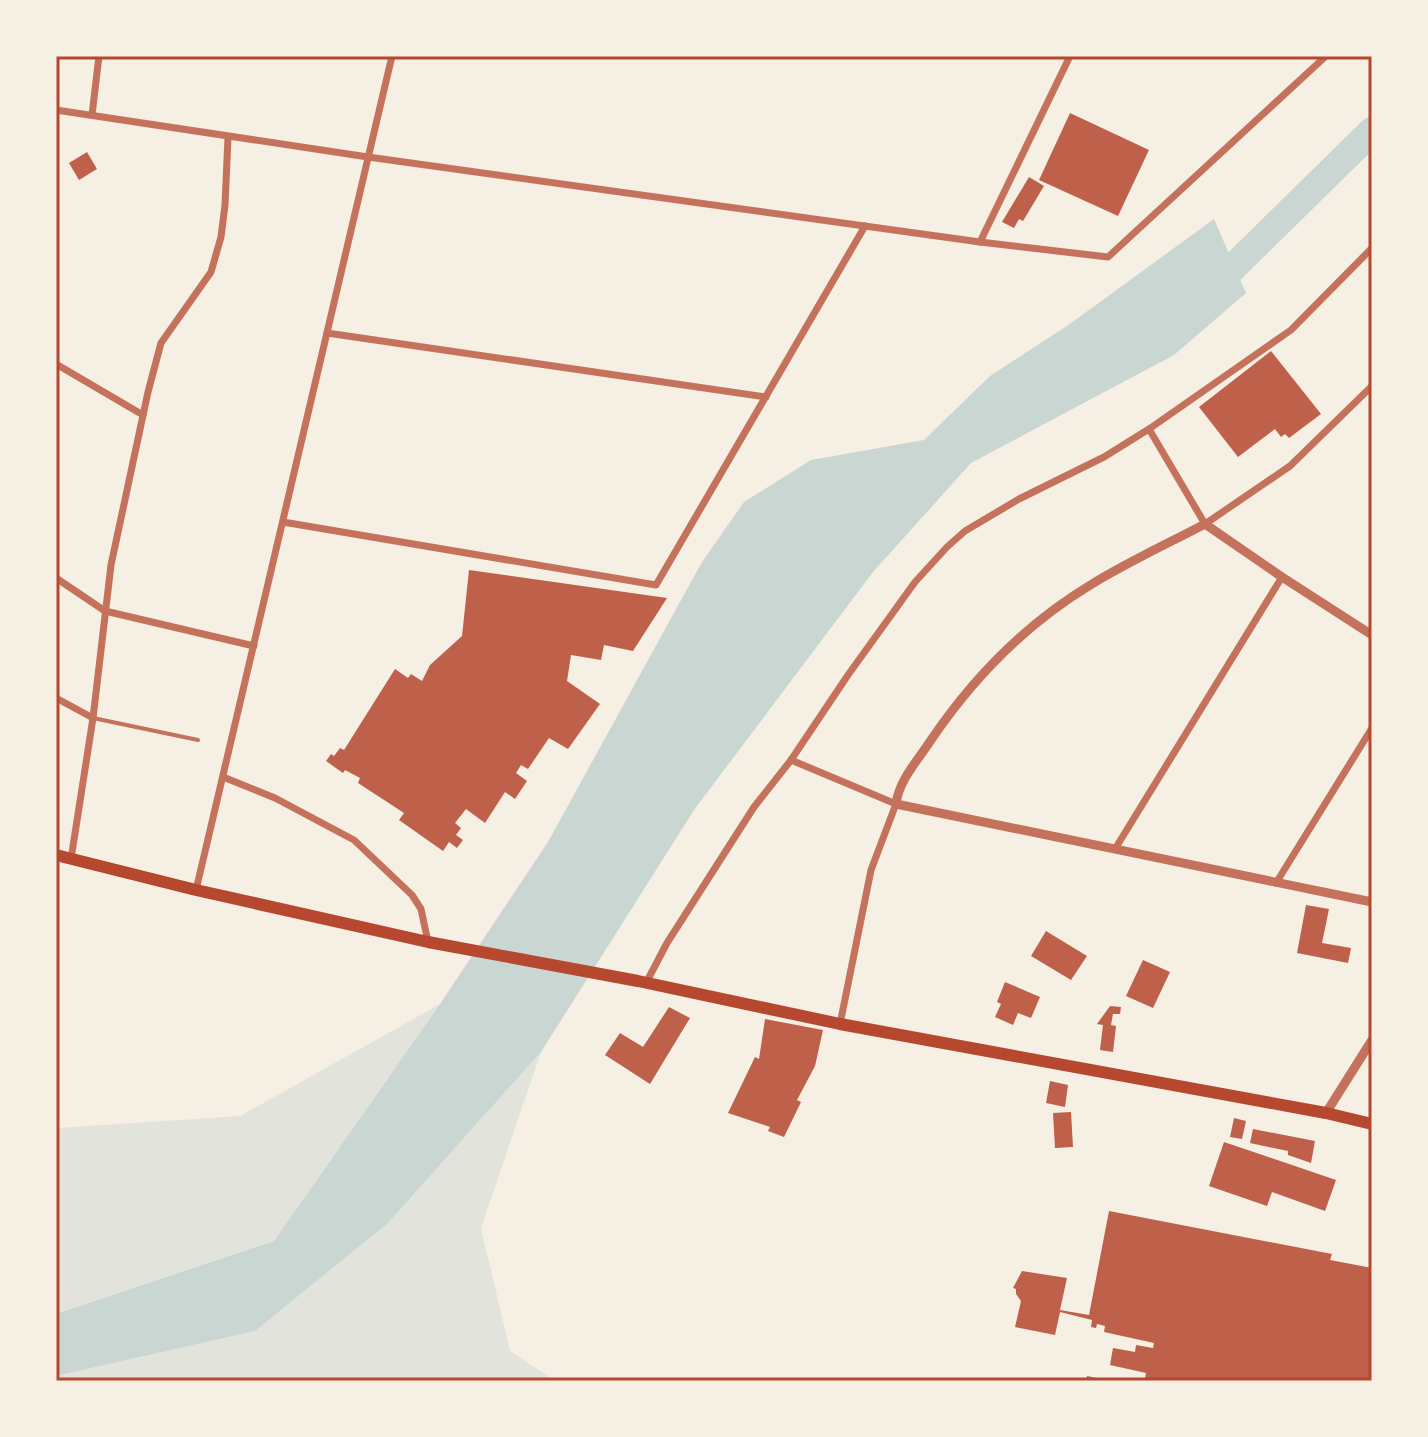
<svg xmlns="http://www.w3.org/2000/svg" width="1428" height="1437" font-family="Barlow,sans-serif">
<rect width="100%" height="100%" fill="#f6efe4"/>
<g fill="#e2e4dc">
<path d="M440,1004L274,1241L56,1314V1128L240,1116Z"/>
<path d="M541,1052L481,1228L510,1351L555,1381H56V1376L255,1331L387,1224Z"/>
</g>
<path fill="#c9d6d2" d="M1214,219L1246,293L1174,355L971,463L873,572L694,810L541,1052L387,1224L255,1331L56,1376V1314L274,1241L440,1004L548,842L702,562L744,502L811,460L924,440L990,376L1067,326Z"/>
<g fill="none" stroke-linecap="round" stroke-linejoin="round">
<path stroke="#c9d6d2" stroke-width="28" d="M1207,293L1372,131"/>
</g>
<g fill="#bf614a">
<path d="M1070,113L1149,150L1118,216L1039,180Z"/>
<path d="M87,152L97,169L79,180L69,163Z"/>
<path d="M1029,177L1044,186L1023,221L1019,219L1014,228L1002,222Z"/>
<path d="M1271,351L1321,414L1289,438L1285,434L1281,437L1275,429L1238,457L1199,407Z"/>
<path d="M469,570L667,598L633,651L604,645L601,660L571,655L567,681L600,704L568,749L549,738L528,769L521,765L516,773L527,781L515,799L505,792L485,823L466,809L455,823L461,828L456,835L463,840L457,848L449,842L443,851L399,820L404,813L358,783L360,778L345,770L343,773L326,761L331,754L334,756L340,748L344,750L395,669L408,678L411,674L422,681L430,665L462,636Z"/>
<path d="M1306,905L1329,909L1322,943L1351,948L1348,963L1297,953Z"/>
<path d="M1046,931L1087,956L1071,980L1031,956Z"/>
<path d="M1143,960L1170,972L1153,1008L1126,996Z"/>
<path d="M1005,982L1040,997L1031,1018L1018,1013L1013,1025L995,1017L1001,1004L997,1002Z"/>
<path d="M1110,1006L1121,1007L1120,1014H1113L1111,1025L1116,1026L1113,1052L1100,1050L1103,1025L1097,1024Z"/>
<path d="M669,1007L690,1018L650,1084L605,1055L620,1033L643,1047Z"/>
<path d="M765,1019L823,1030L815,1066L797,1100L801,1102L784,1137L768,1131L770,1127L728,1113L755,1057L759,1059Z"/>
<path d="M1050,1081L1068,1085L1065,1107L1046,1103Z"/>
<path d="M1071,1112L1073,1147L1055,1148L1053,1113Z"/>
<path d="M1234,1118L1246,1121L1242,1139L1230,1137Z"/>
<path d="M1253,1129L1315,1141L1311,1163L1288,1155V1151L1250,1143Z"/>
<path d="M1224,1142L1336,1180L1325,1211L1272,1192L1267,1206L1209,1186Z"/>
<path d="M1109,1211L1332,1254L1330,1260L1372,1268V1381H1155L1145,1379L1146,1373L1110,1365L1113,1348L1135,1352L1136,1345L1153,1348L1154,1343L1104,1332L1105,1326L1097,1324L1096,1328L1091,1327L1092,1320L1060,1312L1055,1335L1015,1327L1021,1301L1016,1294V1289L1013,1288L1022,1271L1067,1278L1060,1310L1089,1315Z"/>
<path d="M1087,1376L1106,1380V1381H1086Z"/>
</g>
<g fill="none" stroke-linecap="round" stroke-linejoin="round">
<path stroke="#c5725c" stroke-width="4" d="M93,718L198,740"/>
<g stroke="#c5725c" stroke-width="7">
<path d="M56,110L368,157L980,242L1108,257L1326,56"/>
<path d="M92,115L99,56"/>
<path d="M980,242L1070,56"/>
<path d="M327,333L766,397"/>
<path d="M56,364L143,415"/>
<path d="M1149,429L1205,524L1290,466L1372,386"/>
<path d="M283,522L656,585L865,226"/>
<path d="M56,578L105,611L254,646"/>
<path d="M56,698L93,718"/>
<path d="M791,760L896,804L871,870L840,1024"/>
<path d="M223,777L275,798L354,840L412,895L421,909L428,942"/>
<path d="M1115,849L1282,577"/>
<path d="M71,859L93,718L111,565L148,392L161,343L211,272L221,237L225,205L228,137"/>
<path d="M1276,883L1372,728"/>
<path d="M196,890L392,56"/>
<path d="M646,983L667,943L754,807L791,760L848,675L915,582L947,547L965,531L1019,499L1104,457L1149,429L1291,330L1372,248"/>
</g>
<g stroke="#c5725c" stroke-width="9">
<path d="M1372,635L1282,577L1205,524C1167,544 1128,562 1092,584C1027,623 973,678 931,740C918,760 899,780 896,804L1372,902"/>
<path d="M1326,1113L1372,1040"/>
</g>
<path stroke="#b5482f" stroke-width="12" d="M56,855L196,890L428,942L638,981L840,1024L1326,1113L1372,1124"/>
</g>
<rect width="1428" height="1437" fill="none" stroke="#f6efe4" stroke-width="116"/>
<rect x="58" y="58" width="1312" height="1321" fill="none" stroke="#b5482f" stroke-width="3"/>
</svg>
